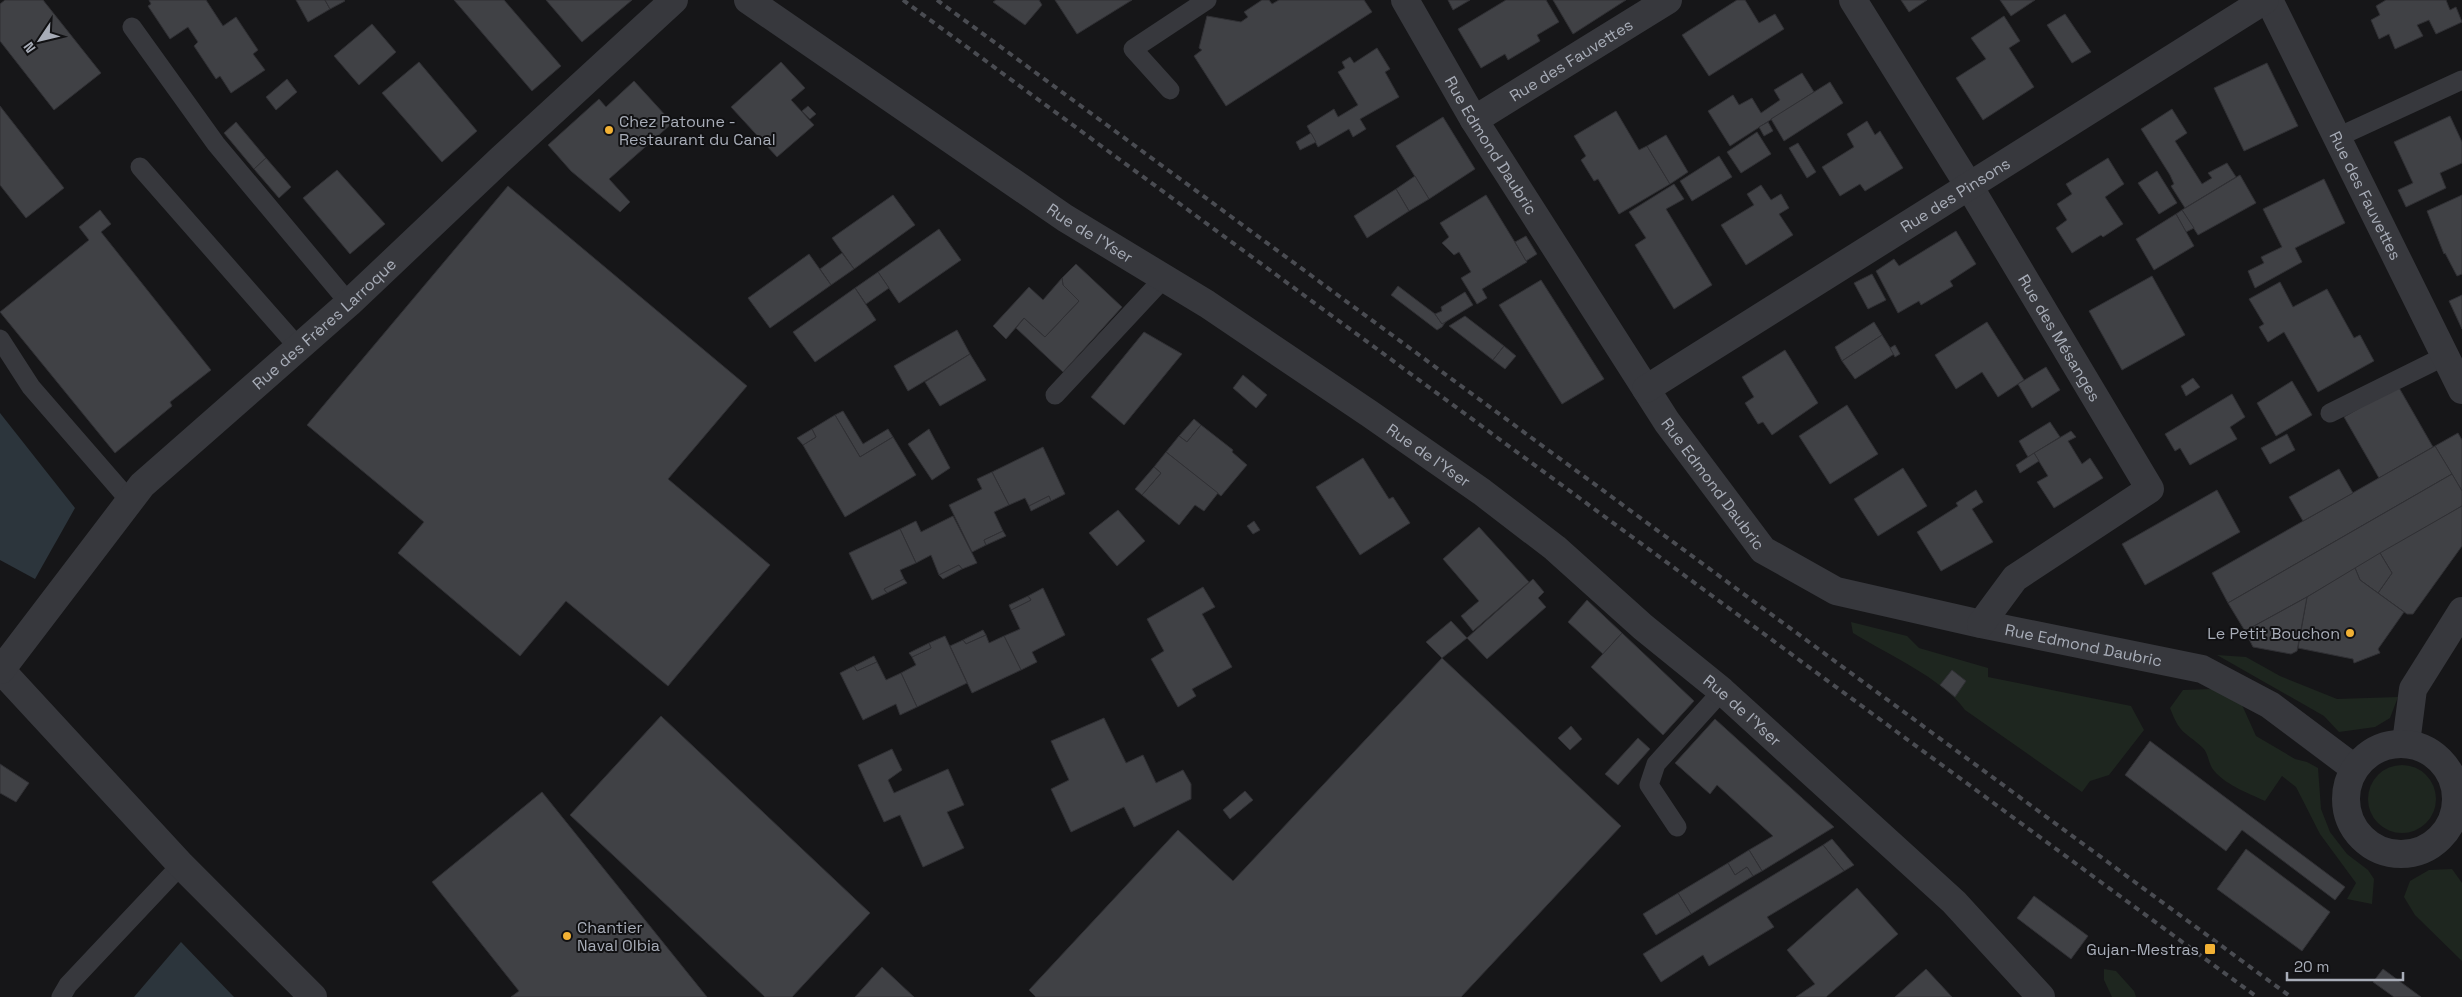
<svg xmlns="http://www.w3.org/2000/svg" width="2462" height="997" font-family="'Space Grotesk',sans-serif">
<rect width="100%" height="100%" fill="#161618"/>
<g fill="#1e261f">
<path d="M1851,622L1907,636L1919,648L1988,668V677L2131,706L2144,730L2109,775L2090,781L2082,792L1965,710C1942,678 1887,654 1853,633Z"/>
<path d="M2217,655L2246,657L2280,676L2337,699L2398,697L2390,718L2375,727L2339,732L2324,716Z"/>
<path d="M2213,689L2242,705L2256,736L2295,759L2307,762L2318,768L2321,809L2330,832L2347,854L2368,870L2374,879L2372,904L2347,899L2356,883L2320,834L2296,787L2282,776L2265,801C2248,793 2223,784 2212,768C2208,761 2208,752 2202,747C2183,730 2180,734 2170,708L2183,690Z"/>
<circle cx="2402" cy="799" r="34"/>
<path d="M2452,869L2462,883V961L2415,915L2404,897L2410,881L2429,870Z"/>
<path d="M2104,969L2116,971L2134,991L2136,997H2112L2104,980Z"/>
</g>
<g fill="#2c353c">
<path d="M0,413L75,508L35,579L0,560Z"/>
<path d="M181,942L234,997H134Z"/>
</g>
<g fill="#404145" stroke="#303034">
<path d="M5,0H43L101,73L54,110L0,41V4Z"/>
<path d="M149,0H206L223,26L236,17L258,50L253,54L265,70L231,93L220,76L216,79L194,46L198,42L188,27L170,39L148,6L151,4Z"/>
<path d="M296,0H325L330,9L308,22Z"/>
<path d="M325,0H344L345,1L330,9Z"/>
<path d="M454,0H504L561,66L532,91Z"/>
<path d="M546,0H632L582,42Z"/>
<path d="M996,0H1039L1042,5L1025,25L993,2Z"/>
<path d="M1055,0H1132L1077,34Z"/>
<path d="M1262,0H1269L1272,4L1279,0H1364L1372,12L1226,106L1194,56L1202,50L1199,48L1207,16L1241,22L1248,17L1244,12Z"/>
<path d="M1448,0H1470L1453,10Z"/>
<path d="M1506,0H1546L1559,22L1537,35L1540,41L1508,60L1505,54L1481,68L1458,29Z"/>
<path d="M1553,0H1626L1573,34Z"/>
<path d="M1737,0H1745L1759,23L1775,14L1784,29L1709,76L1682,35Z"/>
<path d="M1901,0H1927L1909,12Z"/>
<path d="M2000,0H2035L2011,16Z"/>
<path d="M2386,0H2446L2450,10L2456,7L2462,22L2436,34L2429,20L2417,25L2423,36L2395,49L2389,34L2379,39L2371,20L2380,15L2376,6Z"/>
<path d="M2065,14L2091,52L2072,63L2047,25Z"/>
<path d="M2004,16L2020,41L2009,48L2034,87L1983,120L1956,78L1986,59L1971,38Z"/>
<path d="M372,24L396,52L359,85L334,56Z"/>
<path d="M1377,48L1390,69L1385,72L1399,97L1360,119L1366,129L1353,137L1349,129L1318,147L1307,126L1334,109L1338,117L1358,105L1338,72L1345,68L1342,62L1350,57L1354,63Z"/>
<path d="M419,62L477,131L442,162L382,93Z"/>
<path d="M781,62L805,88L791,100L814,125L777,157L731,107Z"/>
<path d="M2267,63L2298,126L2244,151L2214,88Z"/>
<path d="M1802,73L1814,92L1730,146L1708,111L1733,95L1739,105L1752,98L1761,113L1780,100L1774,90Z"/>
<path d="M287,79L297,92L276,110L266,97Z"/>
<path d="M634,81L666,116L663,118L670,125L609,179L630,202L620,212L571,171L548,145L599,99L606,107Z"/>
<path d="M1830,82L1843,103L1784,141L1771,119Z"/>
<path d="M0,106L64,188L26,218L0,185Z"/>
<path d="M808,106L816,114L810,119L802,111Z"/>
<path d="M2172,109L2187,133L2175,141L2202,184L2212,178L2208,173L2227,163L2236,177L2185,208L2171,186L2174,184L2170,175L2141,129Z"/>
<path d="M1616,111L1639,150L1647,146L1670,184L1619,214L1598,179L1594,181L1581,160L1586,156L1574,136Z"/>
<path d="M2450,116L2462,142V163L2440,173L2446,188L2406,207L2398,190L2413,183L2394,142Z"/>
<path d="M1443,117L1475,169L1429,199L1396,146Z"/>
<path d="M1867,121L1875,135L1880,131L1903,168L1865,191L1860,184L1840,196L1822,167L1854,147L1847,134Z"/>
<path d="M236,122L266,158L254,169L224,133Z"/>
<path d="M1768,122L1773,131L1764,136L1759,127Z"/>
<path d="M1757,132L1771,154L1741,173L1727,152Z"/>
<path d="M1311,133L1316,142L1300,150L1296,142Z"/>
<path d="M1666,135L1688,172L1670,184L1647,146Z"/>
<path d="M1798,143L1816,172L1807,178L1789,148Z"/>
<path d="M1719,156L1732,177L1692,201L1680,181Z"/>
<path d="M266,158L291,187L279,198L254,169Z"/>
<path d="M2108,158L2124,184L2105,197L2123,224L2103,237L2101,235L2072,253L2056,228L2067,220L2057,204L2072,194L2066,184Z"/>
<path d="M337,170L385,224L350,254L303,198Z"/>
<path d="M2157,171L2177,203L2159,214L2138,183Z"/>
<path d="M2240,175L2256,203L2198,235L2182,210Z"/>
<path d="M1415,176L1429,199L1409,211L1396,189Z"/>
<path d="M2324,179L2345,223L2295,248L2302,262L2255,288L2248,271L2264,263L2261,257L2282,247L2263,209Z"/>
<path d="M1674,184L1684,199L1666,209L1712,285L1674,309L1635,245L1646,238L1629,212Z"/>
<path d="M1761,185L1771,200L1781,194L1789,208L1779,214L1793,235L1746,265L1721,225L1754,205L1747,194Z"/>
<path d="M508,186L747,386L668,479L770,565L668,686L566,601L520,656L398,553L424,522L307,425Z"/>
<path d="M1396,189L1409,211L1367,238L1354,216Z"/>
<path d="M893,195L915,225L854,269L832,238Z"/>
<path d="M1486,195L1527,262L1482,289L1487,298L1477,304L1461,278L1471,272L1459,252L1454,255L1442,243L1449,237L1440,223Z"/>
<path d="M2462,195V274L2457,276L2445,253L2444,254L2427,211Z"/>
<path d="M100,210L111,224L101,232L211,370L170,402L172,406L115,453L0,312L89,240L79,227Z"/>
<path d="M2182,210L2194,228L2186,232L2176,214Z"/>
<path d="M2176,214L2194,246L2154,270L2136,239Z"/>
<path d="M939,229L961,260L899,303L878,272Z"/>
<path d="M1956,231L1976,264L1950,281L1953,286L1921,305L1919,301L1898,313L1876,271L1894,259L1899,266Z"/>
<path d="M1526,236L1537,254L1526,261L1515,242Z"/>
<path d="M842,253L854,269L831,285L820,269Z"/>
<path d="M809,254L831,285L770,328L748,298Z"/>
<path d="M1076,264L1122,307L1063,372L1016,328L1024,318L1045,337L1079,301L1063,285L1062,278Z"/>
<path d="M878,272L889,288L866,304L855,288Z"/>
<path d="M1872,274L1886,300L1868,309L1854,283Z"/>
<path d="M2152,276L2185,335L2122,370L2089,311Z"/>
<path d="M1062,278L1063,285L1079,301L1045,337L1024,318L1006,339L993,326L1029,287L1043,300Z"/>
<path d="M1541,280L1604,379L1562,404L1499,305Z"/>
<path d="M2280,282L2293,307L2327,289L2354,338L2360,335L2374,361L2318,392L2284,332L2268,342L2259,327L2264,324L2249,299Z"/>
<path d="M1398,286L1435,314L1442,324L1446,321L1442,327L1437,330L1391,295Z"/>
<path d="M855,288L876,320L815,362L793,332Z"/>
<path d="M1465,292L1473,305L1442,324L1435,314L1442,311L1441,307Z"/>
<path d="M2462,295V329L2449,301Z"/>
<path d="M1465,316L1504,346L1493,360L1449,326Z"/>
<path d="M1874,322L1882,335L1842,361L1835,347Z"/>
<path d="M1987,322L2024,380L1998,397L1982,372L1956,389L1935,355Z"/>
<path d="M957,330L970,354L908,391L894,366Z"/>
<path d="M1144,332L1182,354L1124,425L1091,397Z"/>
<path d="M1882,335L1894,354L1855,379L1842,361Z"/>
<path d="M1895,345L1900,354L1895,357L1890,348Z"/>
<path d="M1504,346L1516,356L1505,369L1493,360Z"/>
<path d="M1785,350L1818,403L1772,435L1763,422L1758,424L1745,403L1754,397L1742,377Z"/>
<path d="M970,354L986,380L940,406L925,382Z"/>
<path d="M2046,367L2060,390L2032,408L2018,384Z"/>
<path d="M1243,375L1267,395L1256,408L1233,388Z"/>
<path d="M2193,378L2200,387L2186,396L2181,386Z"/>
<path d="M2292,381L2312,415L2276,436L2257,403Z"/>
<path d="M2398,386L2433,447L2379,478L2344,417Z"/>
<path d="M2232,394L2245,417L2230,427L2237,439L2190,465L2180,448L2175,451L2165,434Z"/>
<path d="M1847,405L1878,454L1830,484L1799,436Z"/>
<path d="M843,411L863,444L888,429L893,437L860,457L835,415Z"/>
<path d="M835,415L860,457L893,437L916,475L845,517L803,445L816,437L812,429Z"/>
<path d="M1194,419L1201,425L1187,442L1179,436Z"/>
<path d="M2050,422L2060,437L2028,457L2019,441Z"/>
<path d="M1201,425L1233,450L1232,452L1247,465L1221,496L1166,452L1179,436L1187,442Z"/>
<path d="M812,429L816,437L803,445L797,438Z"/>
<path d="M929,429L950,468L932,480L908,444Z"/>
<path d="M2071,431L2076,437L2068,441L2082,464L2090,458L2103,478L2054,508L2037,482L2048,476L2034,453Z"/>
<path d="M2458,433L2462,440V491L2435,446Z"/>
<path d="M2287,434L2295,450L2270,464L2261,448Z"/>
<path d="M2435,446L2452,474L2228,603L2212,573Z"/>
<path d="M1043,447L1065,494L1051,501L1049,496L1029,506L1025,498L1009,505L992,472Z"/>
<path d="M1166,452L1218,493L1204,511L1195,505L1179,525L1142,495L1161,473L1154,467Z"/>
<path d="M2034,453L2039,461L2020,473L2016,465Z"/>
<path d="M1363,458L1389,499L1393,497L1410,523L1360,555L1316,487Z"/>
<path d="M1154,467L1161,473L1142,495L1135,489Z"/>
<path d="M1903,468L1927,506L1878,536L1854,499Z"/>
<path d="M2339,469L2353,493L2303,521L2289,497Z"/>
<path d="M992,472L1009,505L994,512L1003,531L984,540L986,545L972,552L949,505L982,489L977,479Z"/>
<path d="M2452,474L2462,491V506L2307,597L2245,631L2228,603Z"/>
<path d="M1976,490L1983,502L1972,509L1993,542L1941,571L1917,532L1958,506L1956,503Z"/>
<path d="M2217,490L2240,532L2145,585L2122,544Z"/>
<path d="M1049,496L1051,501L1031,511L1029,506Z"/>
<path d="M2462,506V546L2413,614H2407L2378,593L2392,573L2380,553Z"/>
<path d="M1118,510L1145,541L1117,566L1089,533Z"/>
<path d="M953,516L977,563L962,569L959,565L939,575L931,555L916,563L900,529L916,521L921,532Z"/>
<path d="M1254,521L1260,530L1253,534L1247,526Z"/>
<path d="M1479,527L1529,582L1473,631L1461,616L1479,601L1443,559Z"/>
<path d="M900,529L916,563L900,570L904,579L884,589L887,593L872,600L849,553Z"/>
<path d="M1003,531L1006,536L986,545L984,540Z"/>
<path d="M2380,553L2392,573L2378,593L2360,580L2355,568Z"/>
<path d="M959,565L962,569L943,579L939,575Z"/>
<path d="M2355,568L2360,580L2404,612L2378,649L2380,653L2354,663L2353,659L2298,648L2307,597Z"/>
<path d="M904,579L907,583L887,593L884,589Z"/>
<path d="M1533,579L1544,592L1538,598L1546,607L1487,659L1467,638Z"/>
<path d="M1203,587L1215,607L1202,614L1232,667L1192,689L1196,696L1178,707L1151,659L1164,651L1147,619Z"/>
<path d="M1043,588L1065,635L1032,652L1037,662L1021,670L1004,636L1020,629L1011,610L1031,600L1028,596Z"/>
<path d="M1028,596L1031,600L1011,610L1009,605Z"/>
<path d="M2307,597L2297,651L2291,654L2253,647L2245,631Z"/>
<path d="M1587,600L1622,633L1603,654L1568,622Z"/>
<path d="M1451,621L1467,638L1442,658L1426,642Z"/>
<path d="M983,630L986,635L966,644L963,640Z"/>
<path d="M1622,633L1694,701L1663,735L1591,667Z"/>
<path d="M986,635L989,643L1004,636L1021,670L972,693L950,646L963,640L966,644Z"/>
<path d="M945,636L967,683L917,707L901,673L916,665L912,657L931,648L929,643Z"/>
<path d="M929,643L931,648L912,657L909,653Z"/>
<path d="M874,656L877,662L857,671L854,666Z"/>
<path d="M1442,658L1621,826L1461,997H1036L1029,990L1178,830L1233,881Z"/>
<path d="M877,662L886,680L901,673L917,707L900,715L896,704L863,720L840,673L854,666L857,671Z"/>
<path d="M1952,670L1966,681L1955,697L1940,685Z"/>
<path d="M661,716L870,913L792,997H765L570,815Z"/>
<path d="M1104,718L1126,763L1143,755L1156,783L1183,770L1191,784V799L1134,827L1124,807L1071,832L1051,789L1069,780L1051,741Z"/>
<path d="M1715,719L1834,827L1762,871L1749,850L1773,836L1717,785L1710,794L1675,763Z"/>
<path d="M1571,726L1582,739L1570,750L1558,738Z"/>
<path d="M1638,738L1650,749L1618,785L1605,774Z"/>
<path d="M2150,741L2345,887L2335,900L2242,830L2226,851L2125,775Z"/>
<path d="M892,749L902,770L888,780L894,793L948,769L964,805L947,812L964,848L923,867L900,815L884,822L858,765Z"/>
<path d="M0,764L29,783L16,802L0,793Z"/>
<path d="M1245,791L1253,800L1230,819L1223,810Z"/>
<path d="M542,792L707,997H511L519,991L432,882Z"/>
<path d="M1832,839L1854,865L1844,871L1823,845Z"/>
<path d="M1823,845L1844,871L1767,917L1774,927L1709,966L1703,955L1661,982L1643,954Z"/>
<path d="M2246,849L2330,912L2302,951L2217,889Z"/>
<path d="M1749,850L1762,871L1753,876L1747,867L1735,875L1728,863Z"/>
<path d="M1728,863L1735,875L1747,867L1753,876L1691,914L1678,893Z"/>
<path d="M1857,888L1898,934L1826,997H1796L1815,984L1787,950Z"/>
<path d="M1678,893L1691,914L1656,935L1643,914Z"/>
<path d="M2034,896L2088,936L2071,959L2017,918Z"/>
<path d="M882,967L914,997H855Z"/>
<path d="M1926,969L1952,997H1895Z"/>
<path d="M2383,969L2421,997H2394L2373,982Z"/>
</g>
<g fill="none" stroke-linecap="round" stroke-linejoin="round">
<g stroke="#37383d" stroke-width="19">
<path d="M132,27L216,144L349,303"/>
<path d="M1170,90L1133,49L1207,0"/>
<path d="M2338,137L2462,80"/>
<path d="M140,167L299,348"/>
<path d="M0,339L31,387L130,501"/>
<path d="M1055,395L1164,278"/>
<path d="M2330,413L2445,356"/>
<path d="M1677,827L1649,785L1656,764L1722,691"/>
<path d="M61,997L68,985L181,865"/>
</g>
<g stroke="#37383d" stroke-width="28">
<path id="s1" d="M748,0L1065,218L1207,304L1370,414L1482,492L1555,548L1643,627L1722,691L1954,902L2041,997"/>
<path id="s2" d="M1405,0L1474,120L1667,422L1763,550L1836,591L1981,624L2202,669L2270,705L2354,768"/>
<path id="s3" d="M1853,0L1969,186L2150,489L2015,578L1981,624"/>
<path id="s4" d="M2269,0L2462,390"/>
<path id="s5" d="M1474,120L1668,0"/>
<path id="s6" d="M1646,389L2265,0"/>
<path d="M0,669L181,865L313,997"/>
<path id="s7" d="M1,670L142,485L349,303L501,159L674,0"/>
<path d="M2406,743L2413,689L2462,611"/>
<circle cx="2401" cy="799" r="55"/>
</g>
<g stroke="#4a4c52" stroke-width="4" stroke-dasharray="6 5" stroke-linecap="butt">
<path d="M903,0L2257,997"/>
<path d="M937,0L2291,997"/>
</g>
</g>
<g fill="#f2b134" stroke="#111113" stroke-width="2">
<circle cx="609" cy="130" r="5"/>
<circle cx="2350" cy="633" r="5"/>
<circle cx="567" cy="936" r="5"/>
<rect x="2204" y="943" width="12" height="12" rx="2.5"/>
</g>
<g text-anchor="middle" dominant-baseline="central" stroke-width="4" stroke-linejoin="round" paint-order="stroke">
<g font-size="16" fill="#a8adb8" stroke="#111113">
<text stroke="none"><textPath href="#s5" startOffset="114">Rue des Fauvettes</textPath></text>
<text stroke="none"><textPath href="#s2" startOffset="169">Rue Edmond Daubric</textPath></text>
<text stroke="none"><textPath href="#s6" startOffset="365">Rue des Pinsons</textPath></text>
<text stroke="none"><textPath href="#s4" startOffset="218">Rue des Fauvettes</textPath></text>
<text stroke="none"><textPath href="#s1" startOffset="414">Rue de l'Yser</textPath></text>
<text stroke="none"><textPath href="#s7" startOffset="476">Rue des Frères Larroque</textPath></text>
<text stroke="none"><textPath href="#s3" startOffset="396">Rue des Mésanges</textPath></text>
<text stroke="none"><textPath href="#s1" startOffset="819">Rue de l'Yser</textPath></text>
<text stroke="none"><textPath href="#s2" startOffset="574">Rue Edmond Daubric</textPath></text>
<text stroke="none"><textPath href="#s2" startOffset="994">Rue Edmond Daubric</textPath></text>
<text stroke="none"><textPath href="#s1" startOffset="1224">Rue de l'Yser</textPath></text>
</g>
<g font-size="16" fill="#a8adb8" stroke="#111113" text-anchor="start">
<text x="619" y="121">Chez Patoune -<tspan x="619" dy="18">Restaurant du Canal</tspan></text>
<text x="2340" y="633" text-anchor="end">Le Petit Bouchon</text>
<text x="577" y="927">Chantier<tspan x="577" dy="18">Naval Olbia</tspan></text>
<text x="2199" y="949" text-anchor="end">Gujan-Mestras</text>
</g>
</g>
<g transform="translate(40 40) rotate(235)" stroke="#111113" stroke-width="4" paint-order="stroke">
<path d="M0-4L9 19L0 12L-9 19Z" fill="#a8adb8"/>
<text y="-8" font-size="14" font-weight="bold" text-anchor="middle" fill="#a8adb8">N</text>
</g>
<path d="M2287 972v8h116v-8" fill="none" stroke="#a8adb8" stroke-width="2.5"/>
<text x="2294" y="972" font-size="15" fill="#a8adb8" stroke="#111113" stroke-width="4" paint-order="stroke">20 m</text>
</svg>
